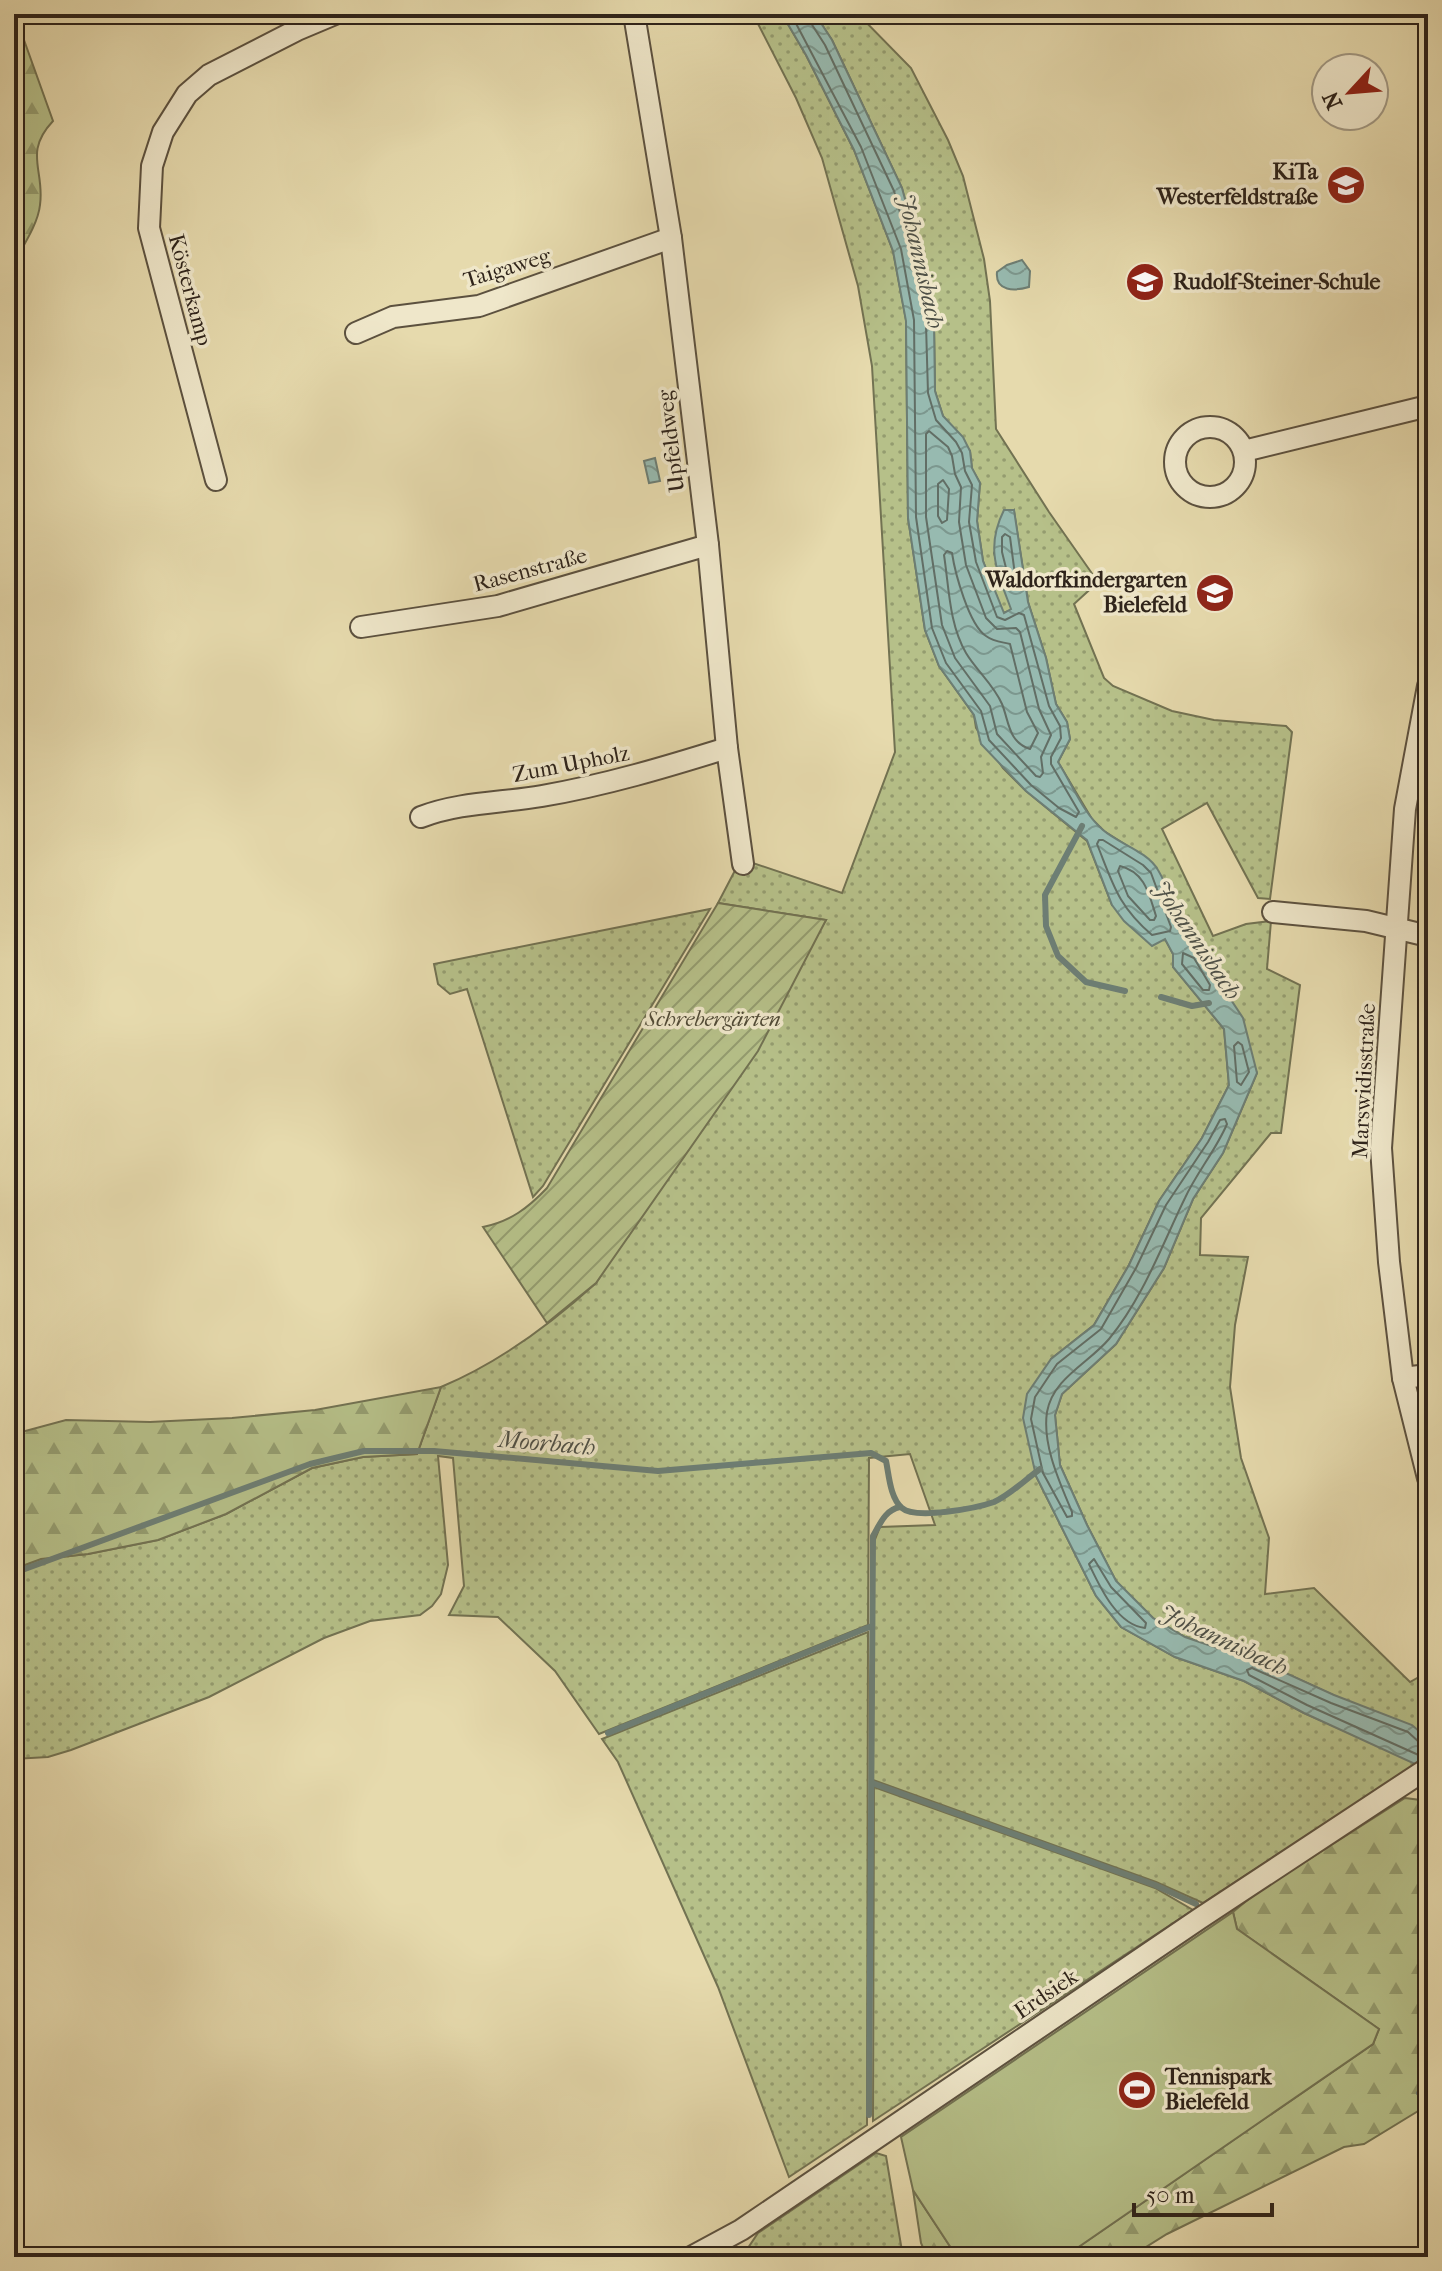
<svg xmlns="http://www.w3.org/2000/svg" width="1442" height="2271" font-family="'IM FELL French Canon',serif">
<defs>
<pattern id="grass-dots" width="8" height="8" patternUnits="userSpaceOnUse" patternTransform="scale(2)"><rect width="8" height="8" fill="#b6c089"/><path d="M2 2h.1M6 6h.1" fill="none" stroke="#949c6f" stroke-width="1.8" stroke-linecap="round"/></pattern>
<pattern id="forest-firs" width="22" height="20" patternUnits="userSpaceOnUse" patternTransform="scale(2)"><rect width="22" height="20" fill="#b6c089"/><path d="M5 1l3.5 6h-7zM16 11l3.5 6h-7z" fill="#949c6f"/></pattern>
<pattern id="garden-furrows" width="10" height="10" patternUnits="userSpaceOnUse" patternTransform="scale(2)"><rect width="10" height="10" fill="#b6c089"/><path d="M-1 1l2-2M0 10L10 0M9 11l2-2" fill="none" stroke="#949c6f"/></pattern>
<pattern id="water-waves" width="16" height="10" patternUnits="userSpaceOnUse" patternTransform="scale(2)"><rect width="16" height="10" fill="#97bab0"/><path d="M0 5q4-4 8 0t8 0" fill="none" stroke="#7c978e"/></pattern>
</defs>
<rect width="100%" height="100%" fill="#e6daad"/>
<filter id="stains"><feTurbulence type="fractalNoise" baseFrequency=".0025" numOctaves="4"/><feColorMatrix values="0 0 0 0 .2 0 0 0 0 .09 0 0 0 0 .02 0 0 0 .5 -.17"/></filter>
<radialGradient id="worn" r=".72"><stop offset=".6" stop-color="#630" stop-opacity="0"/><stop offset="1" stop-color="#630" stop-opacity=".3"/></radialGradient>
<g fill="url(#grass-dots)" stroke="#727252" stroke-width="2">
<path d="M753,14H782L806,55L854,150L893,251L906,320L908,518L925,630L939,666L974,715L976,728L1003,768L1026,791L1087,841L1112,905L1165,939L1173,954V967L1224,1029L1229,1085L1202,1138L1159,1201L1129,1265L1094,1325L1051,1359L1036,1476L1096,1596L1121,1627L1175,1657L1244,1681L1304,1713L1418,1763L1203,1903L1156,1882L873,1780L874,1542L880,1527L935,1525L910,1454L869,1458L868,1625L599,1734L555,1671L498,1617L449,1615L464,1586L453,1458L438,1456L448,1565L441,1594L432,1606L420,1615L370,1621L324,1638L209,1697L71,1750L48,1757L14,1759V1569L41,1559L88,1554L158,1540L226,1514L312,1468L363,1457L417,1454L441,1387C498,1363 551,1324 596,1283L826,920L718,903L741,859L842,893L895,752L872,366L858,286L822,158L796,98Z"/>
<path d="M815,14H858L911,68L948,140L963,176L984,259L990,301L996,429L1049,512L1098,582L1074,604L1104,678L1113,686L1172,711L1214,720L1286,726L1292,732L1270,899L1258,898L1207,803L1162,829L1213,936L1246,924L1271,921L1267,969L1300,985L1281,1133H1271L1201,1218L1200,1255L1248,1257L1235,1325L1230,1387L1241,1458L1269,1538L1265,1594L1314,1588L1410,1682L1428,1672V1739L1270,1666L1185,1637L1153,1618L1116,1581L1087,1525L1060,1465L1055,1415L1062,1394L1116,1344L1164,1268L1193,1199L1223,1153L1257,1073L1217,982L1200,953L1189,945L1179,926L1163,881L1148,859L1104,831L1092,819L1058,762L1070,739L1067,722L1056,704L1046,658L1028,602L1014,511L994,553L1012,610L1003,613L983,561L977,521L980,483L972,469L970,451L943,416L935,391L934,324L902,188L832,40Z"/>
<path d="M710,909L543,1186L533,1197L467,989L450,994L438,984L434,964Z"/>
<path d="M868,1632L867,2125L789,2177L718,1987L618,1762L602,1739Z"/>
<path d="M874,1787L1155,1888L1193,1910L873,2121Z"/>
<path d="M876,2153L886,2156L903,2257H746L748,2248L758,2233Z"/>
</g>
<g fill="url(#forest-firs)" stroke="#727252" stroke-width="2">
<path d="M24,40L53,121C23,153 45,170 40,205C38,224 23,246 14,263V185L18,152L14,144V43Z"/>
<path d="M441,1387L417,1454L363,1457L312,1468L226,1514L158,1540L88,1554L41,1559L14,1569V1434L66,1420L150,1422L232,1418L315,1410Z"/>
<path d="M1405,1798L1428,1801V2105L1364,2144L1344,2147L1167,2234L1130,2257H1064L1373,2044L1379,2029L1237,1929L1233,1912L1256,1893Z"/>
<path d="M913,2190L957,2257H927L921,2243Z"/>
</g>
<path fill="url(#garden-furrows)" stroke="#727252" stroke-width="2" d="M718,903L826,920L758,1051L596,1283L547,1323L483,1227C511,1221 528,1208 547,1188Z"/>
<path fill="#b6c089" stroke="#727252" stroke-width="2" d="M1233,1912L1237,1929L1379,2029L1373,2044L1064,2257H957L913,2190L901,2137Z"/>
<g fill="url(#water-waves)" stroke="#6d7e74" stroke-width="2">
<path d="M782,14H815L832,40L902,188L917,243L934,324L935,391L943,416L963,437L970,451L972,468L980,483L977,521L983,561L1004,613L1011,609C997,571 985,548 1004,510H1014L1028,602L1046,658L1056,704L1067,722L1070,739L1058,762C1072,784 1083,813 1103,830C1119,844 1147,851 1158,870C1175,897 1173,932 1200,953L1243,1018L1257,1073L1223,1153L1193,1199L1164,1268L1116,1344L1062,1394L1055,1415L1060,1465L1087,1525L1116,1581L1153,1618L1185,1637L1270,1666L1334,1695L1412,1725L1428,1739V1770L1304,1713L1244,1681L1175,1657L1121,1627L1096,1596L1036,1476L1023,1418L1027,1394L1051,1359L1094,1325L1129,1265L1159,1201L1202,1138L1229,1085L1224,1029L1173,967V954L1165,939L1152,946L1124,921L1112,905L1087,840L1026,791L981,744L974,715L939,666L925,630L908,518L906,321L893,251L854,150L806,55Z"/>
<path d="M1022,260L1030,271L1029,287C1015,291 995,292 997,272L1007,265Z"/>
<path d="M655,458L660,481L649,483L644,461Z"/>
</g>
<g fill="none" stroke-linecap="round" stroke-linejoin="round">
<g stroke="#626e65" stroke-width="2">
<path d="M791,14L861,147L901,249L914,320L916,517L932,628L946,663L981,711L989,740L1031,785L1059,808L1076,817L1079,812L1051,764V757L1061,738L1060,726L1049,706L1024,615L1019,613L1005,620L997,617L976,562L969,522L972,485L965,471L962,453L956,442L936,420L928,393L926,325L909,245L894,191L825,45L809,20V14"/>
<path d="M929,431L948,447L952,456L955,474L961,487L959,522L966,565L986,618L997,629L1016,628L1020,632L1039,709L1051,735L1041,757L1043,773L1040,777L1036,776L997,734L990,706L955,658L942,625L926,517V434Z"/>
<path d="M943,480L949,489L947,520L942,523L938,516V484Z"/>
<path d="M1005,534L1010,537L1015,575L1012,579L1008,576L1002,552V537Z"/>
<path d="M947,551L952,553C955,573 969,625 986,636C994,642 1003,642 1010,644L1027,712L1038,733L1030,749C1008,742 1009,721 1002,704C994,685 976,670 966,653C949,624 949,587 944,555Z"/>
<path d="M1099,840H1103L1143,865L1151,873L1171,927L1170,931L1152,935C1118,906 1113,884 1097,844Z"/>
<path d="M1120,866C1145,872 1149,894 1156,916L1154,920H1150L1128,896L1118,871Z"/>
<path d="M1183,953L1194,958L1210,985L1209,990H1203L1182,964Z"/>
<path d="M1238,1042L1242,1045L1249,1072L1241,1085L1237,1082L1234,1046Z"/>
<path d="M1225,1119L1227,1124C1216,1150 1197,1172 1185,1198C1162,1245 1143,1298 1109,1339C1089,1363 1053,1378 1047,1412C1042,1445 1060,1483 1072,1512V1516L1067,1517L1043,1473L1031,1419L1035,1397L1057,1364L1101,1329L1136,1268L1166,1205L1208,1142L1220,1120Z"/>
<path d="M1094,1559L1111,1587L1146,1623L1145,1628C1117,1625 1100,1587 1089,1564Z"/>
<path d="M1423,1757L1307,1705L1249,1675L1247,1670L1252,1668L1331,1703L1408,1732L1420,1743L1428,1745"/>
</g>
<g stroke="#6d7e74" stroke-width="6">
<path d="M1082,826L1045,895L1046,926L1058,956L1086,982L1125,991"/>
<path d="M1161,997L1192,1006L1209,1003"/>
<path d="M14,1573L310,1464L364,1451H434L658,1471L871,1453L886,1461C889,1475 890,1498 902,1508C915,1520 977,1508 994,1502C1010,1495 1026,1479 1040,1469"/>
<path d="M608,1733L872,1626"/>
<path d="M872,1783L1155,1885L1196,1904"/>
<path d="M1419,2093L1428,2100"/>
<path d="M869,2115L873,1536C880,1524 885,1510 900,1507"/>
</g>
<defs>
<g id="street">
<path d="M634,14L671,238L708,545L727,748L743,864"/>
<path d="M356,333L393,317L479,306L671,238"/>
<circle cx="1210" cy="462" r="35"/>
<path d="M1244,451L1428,406"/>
<path d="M216,480L149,228L152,166L163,132L187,94L209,75L297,30L335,14"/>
<path d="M361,627L498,606L708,545"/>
<path d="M1428,686L1405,809L1381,1148L1389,1262L1403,1378L1428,1478"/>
<path d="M421,817C460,802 502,803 542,796C606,785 666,767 727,748"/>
<path d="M1273,912L1366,921L1428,936"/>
<path d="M1403,1378L1428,1375"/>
<path d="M691,2257L741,2230L1199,1919L1428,1768"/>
</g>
</defs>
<use href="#street" stroke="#5c513f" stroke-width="24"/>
<use href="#street" stroke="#efe7ca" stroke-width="20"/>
</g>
<defs>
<symbol id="school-disc" viewBox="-11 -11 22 22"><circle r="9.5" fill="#8f2418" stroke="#efe7ca"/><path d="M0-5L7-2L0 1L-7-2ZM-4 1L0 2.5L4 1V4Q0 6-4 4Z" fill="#fff"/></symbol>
<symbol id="stadium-disc" viewBox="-11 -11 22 22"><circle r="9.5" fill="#8f2418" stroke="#efe7ca"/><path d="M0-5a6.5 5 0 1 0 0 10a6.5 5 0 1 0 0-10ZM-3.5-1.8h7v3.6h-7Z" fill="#fff"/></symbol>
</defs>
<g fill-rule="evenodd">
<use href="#school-disc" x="1324" y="163" width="44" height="44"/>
<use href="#school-disc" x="1123" y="260" width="44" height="44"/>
<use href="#school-disc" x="1193" y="571" width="44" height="44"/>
<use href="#stadium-disc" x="1115" y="2068" width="44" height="44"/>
</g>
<g text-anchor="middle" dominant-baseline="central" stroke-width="7" stroke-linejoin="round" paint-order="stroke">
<g font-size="22" font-weight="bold" fill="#2e231a" stroke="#efe7ca" text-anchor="end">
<text x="1318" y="172">KiTa<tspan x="1318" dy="25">Westerfeldstraße</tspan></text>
<text x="1173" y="282" text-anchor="start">Rudolf-Steiner-Schule</text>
<text x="1187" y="580">Waldorfkindergarten<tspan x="1187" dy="25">Bielefeld</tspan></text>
<text x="1165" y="2077" text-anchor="start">Tennispark<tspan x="1165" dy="25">Bielefeld</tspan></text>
</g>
<g font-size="22" fill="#2e231a" stroke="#efe7ca">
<text transform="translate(507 268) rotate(-17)">Taigaweg</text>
<text transform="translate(190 290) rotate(75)">Kösterkamp</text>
<text transform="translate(671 441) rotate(-97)">Upfeldweg</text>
<text transform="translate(530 570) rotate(-15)">Rasenstraße</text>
<text transform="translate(571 764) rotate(-11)">Zum Upholz</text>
<text transform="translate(1364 1081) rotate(-87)">Marswidisstraße</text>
<text transform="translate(1046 1994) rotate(-34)">Erdsiek</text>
</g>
<g font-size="22" font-style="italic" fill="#504a36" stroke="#efe7ca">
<text x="713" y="1019">Schrebergärten</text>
</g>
<g font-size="24" font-style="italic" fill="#4e5047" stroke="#efe7ca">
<text transform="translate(921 261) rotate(77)">Johannisbach</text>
<text transform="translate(1197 940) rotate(56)">Johannisbach</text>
<text transform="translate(547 1443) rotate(5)">Moorbach</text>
<text transform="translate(1224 1640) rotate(25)">Johannisbach</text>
</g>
</g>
<rect width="1442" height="2271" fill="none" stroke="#e6daad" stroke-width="48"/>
<rect x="16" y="16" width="1410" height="2239" fill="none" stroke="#2e231a" stroke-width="4"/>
<rect x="24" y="24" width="1394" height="2223" fill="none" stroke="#2e231a" stroke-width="2"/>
<g transform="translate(1350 92) rotate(244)"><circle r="38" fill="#efe7ca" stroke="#a29984" stroke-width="2"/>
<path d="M0-6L14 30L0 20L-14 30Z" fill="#8f2418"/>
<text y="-12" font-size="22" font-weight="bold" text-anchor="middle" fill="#2e231a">N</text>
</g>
<path d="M1134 2203v12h138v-12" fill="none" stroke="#2e231a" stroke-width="4"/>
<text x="1146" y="2203" font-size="24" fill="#2e231a" stroke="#efe7ca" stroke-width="6" paint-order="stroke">50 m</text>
<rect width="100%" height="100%" filter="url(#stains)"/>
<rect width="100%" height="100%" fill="url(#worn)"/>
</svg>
